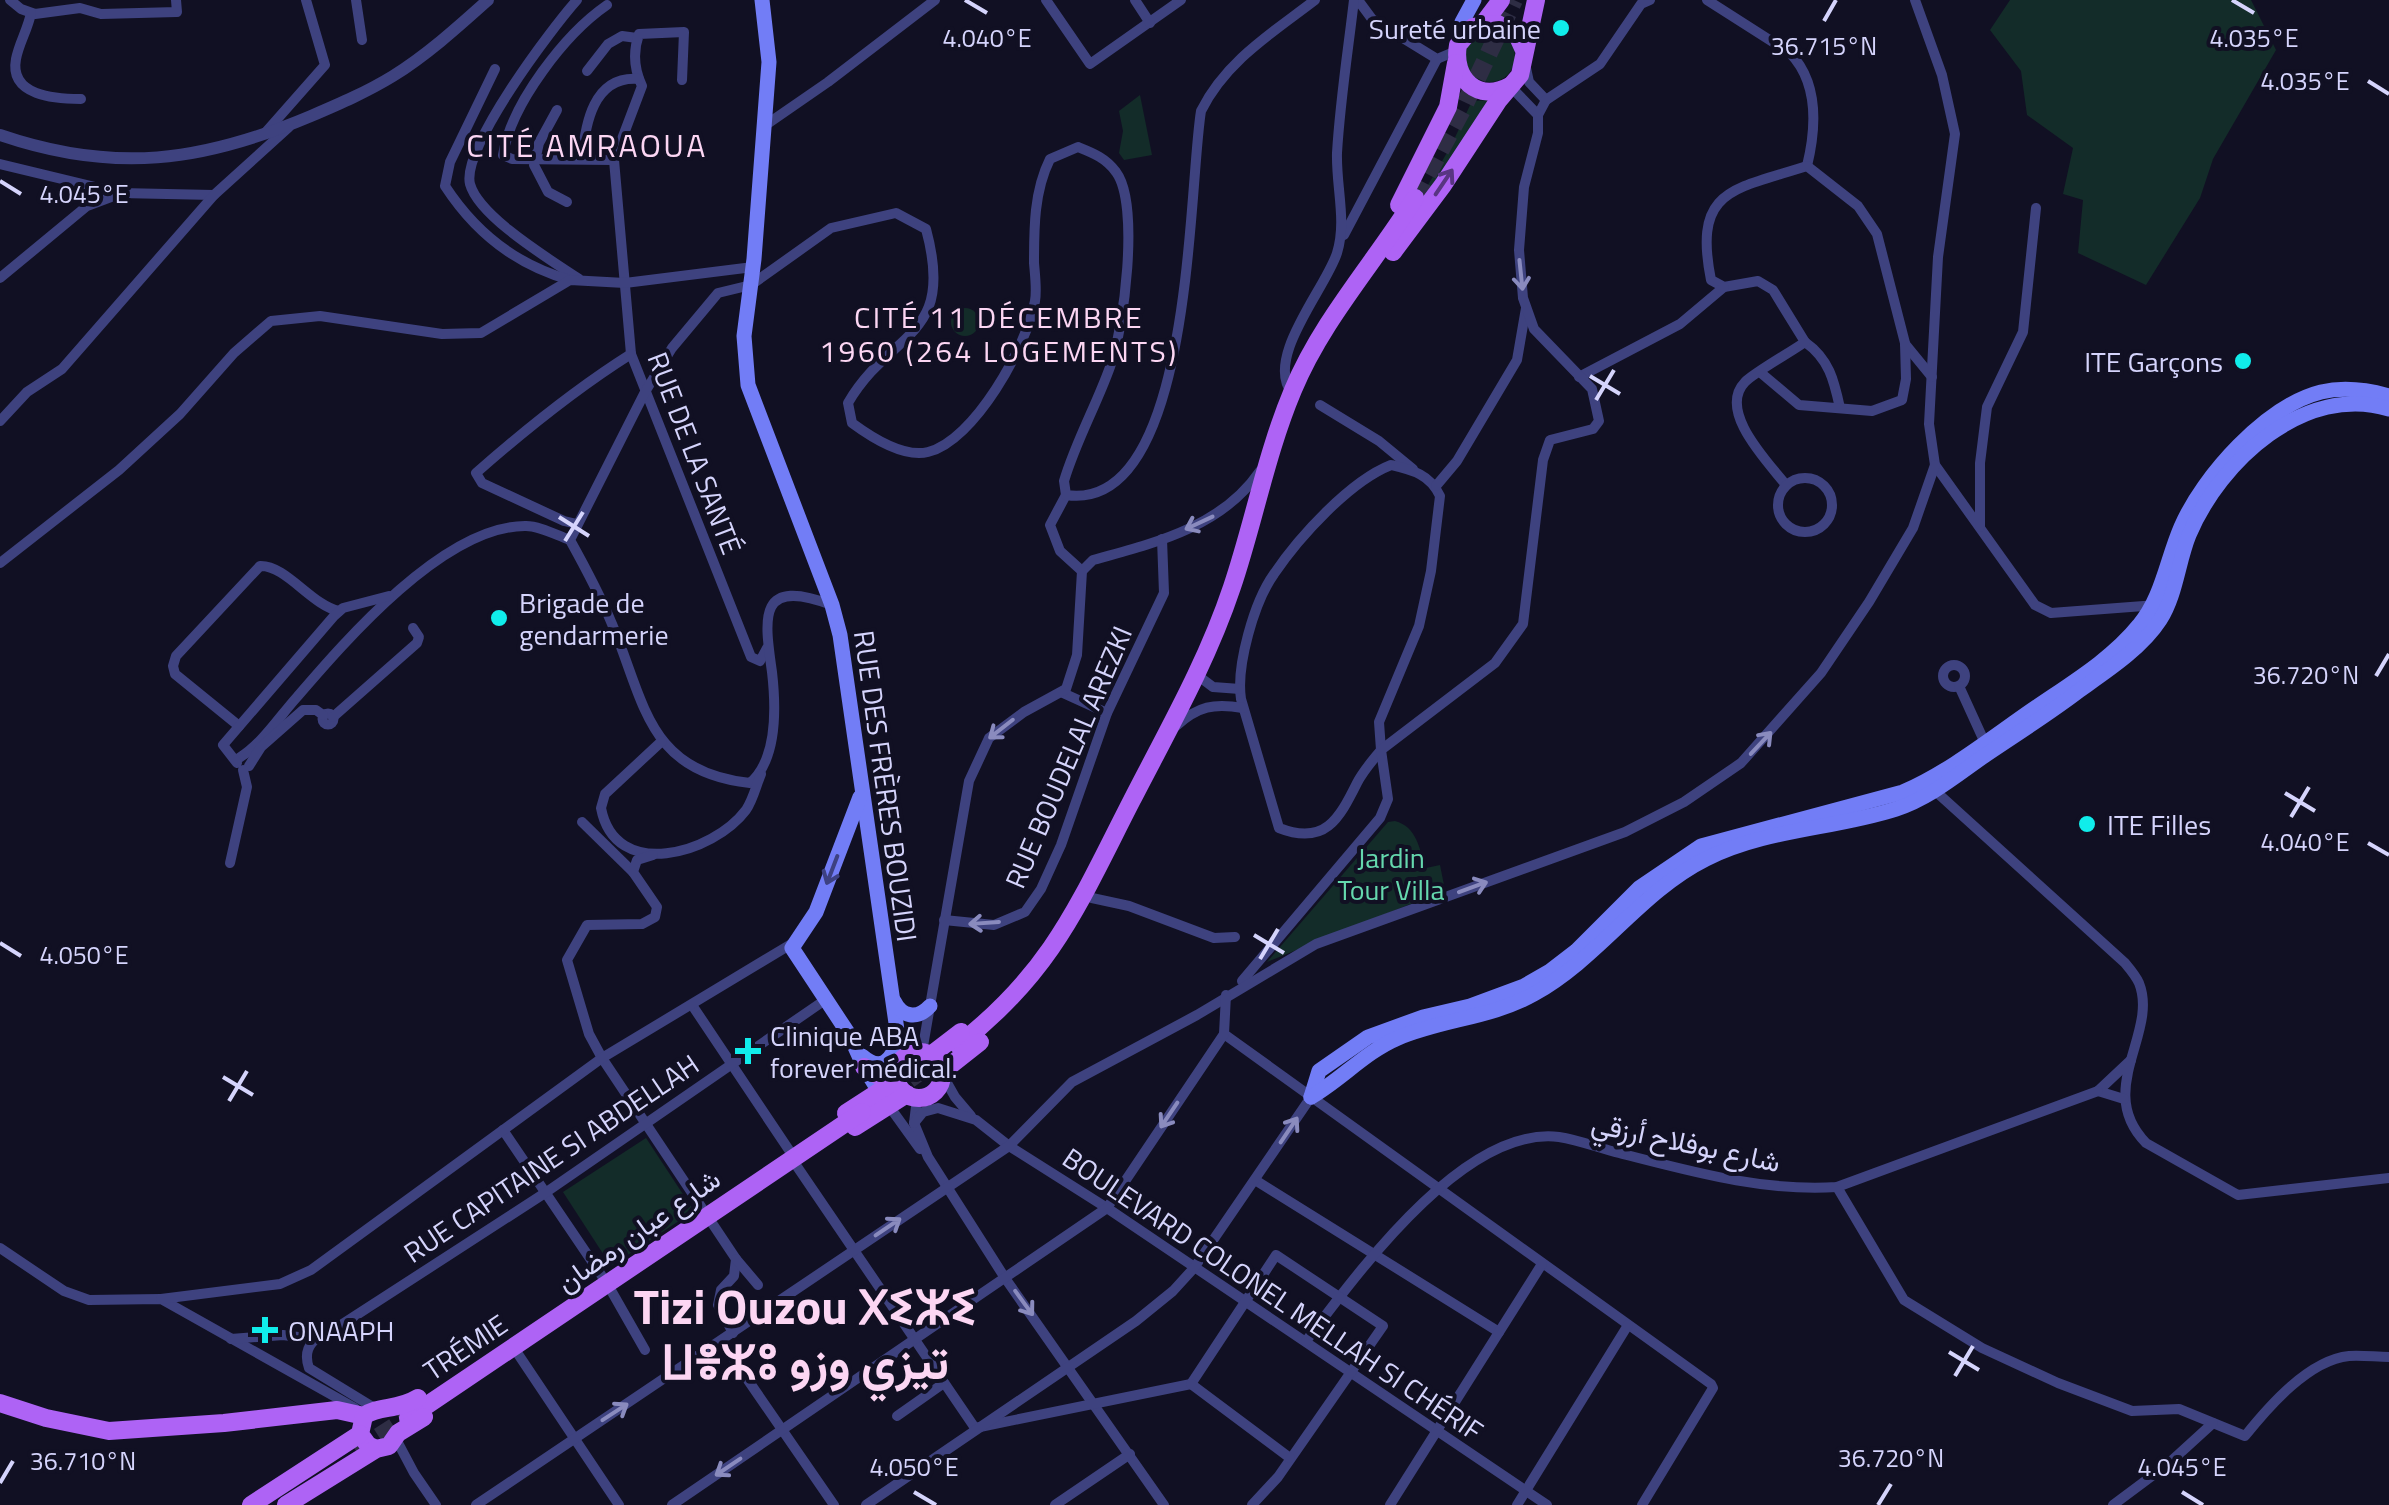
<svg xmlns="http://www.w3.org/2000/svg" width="2389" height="1505" font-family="'Titillium Web',Vazirmatn,'Noto Sans Tifinagh',sans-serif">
<rect width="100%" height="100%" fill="#111023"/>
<g fill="#132c29">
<path d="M2010,0H2251L2276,50L2213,159L2200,198L2146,285L2078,253L2083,200L2063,194L2073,148L2027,115L2021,71L1990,30Z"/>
<circle cx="1490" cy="57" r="25"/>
<path d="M1140,95L1152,155L1124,160L1119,153L1123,131L1119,111Z"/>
<path d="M1494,100L1409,217L1451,146L1472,101Z"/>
<circle cx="965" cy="322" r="14"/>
<path d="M1395,821C1417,827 1419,848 1426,868L1440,865L1445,890L1267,962L1388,822Z"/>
<path d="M646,1138L694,1211L611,1266L563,1192Z"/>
</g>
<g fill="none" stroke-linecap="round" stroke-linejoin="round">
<g stroke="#2e2d44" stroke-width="18" stroke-dasharray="18 9" stroke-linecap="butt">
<path d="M1415,198L1462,110L1514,0"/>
<path d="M887,1095L958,1045"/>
<path d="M356,1451L408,1418"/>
</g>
<g stroke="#3e427f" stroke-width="10">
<path d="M10,0L21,9L35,14L80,8L101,14L177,12L176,0"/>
<path d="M356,0L362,40"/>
<path d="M577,0C552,28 461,148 470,184C479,217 551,260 579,279"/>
<path d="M1046,0L1090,64L1181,0"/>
<path d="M1135,0L1150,23"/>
<path d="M1358,0L1372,19L1437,59L1456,51"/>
<path d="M1707,0L1790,53C1819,83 1816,129 1807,166"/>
<path d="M1915,0L1942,75L1955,134L1938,257L1929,424L1935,465L2035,605L2051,613L2157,605"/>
<path d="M607,5C565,34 511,104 503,155L512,159L614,160"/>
<path d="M31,13C28,29 19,43 16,59C9,96 55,99 81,99"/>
<path d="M1526,68L1529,82L1546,100"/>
<path d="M495,69L450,162L445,186C475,232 516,265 570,280"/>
<path d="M587,71L608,44L622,36L637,38"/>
<path d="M682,80L684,32L639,34C633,51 634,69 642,86L614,160L631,354L751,657L760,661L767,648"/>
<path d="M557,110L539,143L534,165L548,192L567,202"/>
<path d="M1538,115L1546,100L1600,64L1641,4L1650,0"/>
<path d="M763,127L828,82L935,0"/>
<path d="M265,133L325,65L306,0"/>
<path d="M582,159C585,125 593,75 639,79"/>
<path d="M0,164L120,193L214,195"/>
<path d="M1344,235L1437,59"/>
<path d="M0,278L87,206L119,194"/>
<path d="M1805,342C1829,359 1834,380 1840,408"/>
<path d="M1905,344L1932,377"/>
<path d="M1761,373L1799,405L1872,411L1902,400L1906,379L1905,343L1877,234L1858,206L1807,166C1732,190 1693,189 1711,280L1724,287L1758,281L1773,290L1805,342C1791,352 1755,372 1745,382C1717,411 1768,462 1786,485"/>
<path d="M1579,377L1680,324L1724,287"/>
<path d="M1292,393C1264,358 1326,288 1337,253C1347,221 1336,187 1337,153C1340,102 1348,51 1354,0"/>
<path d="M1320,405L1379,441L1413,469"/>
<path d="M0,421L27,392L62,369L214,195L289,127"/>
<path d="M1391,465C1412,470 1430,474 1440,496L1431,571L1419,626L1379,722L1381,750C1373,760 1363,771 1357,783C1339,819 1325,846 1279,828L1241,699C1236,666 1254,602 1274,574C1299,537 1350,481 1391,465Z"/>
<circle cx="1805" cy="505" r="27"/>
<path d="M1436,486L1457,461L1517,360L1526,308"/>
<path d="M1066,495L1050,525L1060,551L1082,571"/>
<path d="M577,524L564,521L482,483L476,473C526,429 574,390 631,354"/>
<path d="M1980,527V463L1987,407L2023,332L2036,208"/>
<path d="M0,563L119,470L180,414L234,353L271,321L320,316L442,334L481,333L570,280L625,283L753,267"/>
<path d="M832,605C758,577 764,616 772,672C776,707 778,759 750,783C647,772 645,702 612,624C600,595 585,567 570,540L645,392L672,348L718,293L751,285L831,228L896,213L926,229C956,340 891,329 848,403L852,423C871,437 903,458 928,452C974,441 1027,346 1035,301C1037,290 1035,275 1034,263C1034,228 1034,191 1050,159L1078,147C1093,153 1106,158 1116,172C1140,204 1124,330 1110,367C1096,406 1076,441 1064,481L1066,495C1193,514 1188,190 1201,111C1226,61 1272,33 1315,0"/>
<circle cx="1954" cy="676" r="11"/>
<path d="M1197,675L1213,687L1240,689"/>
<path d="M1959,686L1985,743"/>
<path d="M1063,693L1107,713"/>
<circle cx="328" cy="719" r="5.5"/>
<path d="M333,717L417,643L419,637L413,628"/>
<path d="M239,726L175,674L173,666L176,656L260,566C286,565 311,605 339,611"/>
<path d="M1176,726C1198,706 1214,703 1243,708"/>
<path d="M662,741L605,794L601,808C615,882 713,854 746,810C753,800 756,786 761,774"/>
<path d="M239,758C262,744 279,717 297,697C346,640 445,525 526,526C540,526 556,535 570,540"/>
<path d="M237,763L223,745L334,616L343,608L389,596"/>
<path d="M249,766L261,747L303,710H316L323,715"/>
<path d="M1933,789L2125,963C2130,969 2136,976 2139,983C2159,1033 2094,1090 2146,1143L2238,1195L2389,1178"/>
<path d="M582,822L633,872"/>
<path d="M653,855L637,860L633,872L657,907L655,917L642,924L587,925L567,960L589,1034L602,1058L736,1259L734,1276L721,1290L718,1305L733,1333"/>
<path d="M230,863L247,787L243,770"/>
<path d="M1092,898L1129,906L1214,938L1235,937"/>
<path d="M944,920L994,925L1025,912L1041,889L1061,845L1107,713L1164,593L1162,539"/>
<path d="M1242,981L1380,818L1388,799L1381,750L1495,663L1523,624L1543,460L1550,440L1593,429L1599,421L1592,389L1534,329L1523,298L1519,250L1524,187L1538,133V115L1510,86"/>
<path d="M692,1005L789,1150"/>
<path d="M1224,1034L1711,1384L1713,1388L1642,1505"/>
<path d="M922,1052L969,781L989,738L1024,712L1066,689L1077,655L1082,571L1093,560C1155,543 1222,527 1260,471"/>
<path d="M942,1074L955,1097L971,1116"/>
<path d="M917,1098L914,1123L928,1157L1005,1278L1164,1505"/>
<path d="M2124,1099L2098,1091L2131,1060"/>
<path d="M889,1106L920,1149"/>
<path d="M914,1123L923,1112L938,1108L976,1120L1009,1146L1107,1208L1547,1505"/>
<path d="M503,1130L608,1285L645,1350"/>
<path d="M796,1165L975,1428L1191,1384"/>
<path d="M1255,1180L1499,1332"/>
<path d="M1837,1187L1904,1300L1982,1348L2058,1383L2132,1411L2179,1409L2245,1436C2269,1406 2309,1360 2349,1356C2362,1355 2376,1357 2389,1357"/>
<path d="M0,1248L64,1291L89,1300L161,1299L355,1408"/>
<path d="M736,1259L758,1285"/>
<path d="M161,1299L280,1284L311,1270L602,1058L793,943"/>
<path d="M231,1339L283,1335L313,1339"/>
<path d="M721,1341L834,1505"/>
<path d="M1306,1341C1357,1274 1464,1125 1559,1137C1579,1140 1599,1148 1619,1153C1690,1171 1763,1192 1837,1187L2098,1091"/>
<path d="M518,1354L619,1505"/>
<path d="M1191,1384L1276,1255L1383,1326L1278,1477L1252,1505"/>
<path d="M1191,1384L1290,1458"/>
<path d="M376,1409L309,1368C300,1342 321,1335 341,1325L545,1193L825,1000"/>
<path d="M897,1416L944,1383"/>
<path d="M396,1439L414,1473L436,1505"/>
<path d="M476,1505L1009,1146L1072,1082L1197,1015L1316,944L1625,832L1684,802L1741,763L1821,673L1869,602L1913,528L1935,465"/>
<path d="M672,1505L1107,1208L1224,1034L1226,995"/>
<path d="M866,1505L1136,1321L1173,1291L1194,1268L1311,1097"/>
<path d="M1055,1505L1130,1454"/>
<path d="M1390,1505L1542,1264"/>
<path d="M1517,1505L1628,1325"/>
<path d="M2113,1505L2168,1464L2213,1423"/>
</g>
<path stroke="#3e427f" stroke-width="12" d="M0,135C114,174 202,162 311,116C339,104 367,92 393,76C427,55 459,26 488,0"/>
<g stroke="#727df6" stroke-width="15">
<path d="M762,0L769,62L754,259L744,336L748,385L832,605L840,635L897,1030L906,1056"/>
<path d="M1460,40L1462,22L1474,0"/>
<path d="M860,797L816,912L792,948L850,1036L864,1067L885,1101"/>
<path d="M894,1001C902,1017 917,1020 930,1006"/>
<path d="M862,1056C882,1073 891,1060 899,1040"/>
<path d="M1311,1097L1319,1071L1368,1037L1423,1017L1470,1006L1524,986L1550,971L1576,951L1639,888L1701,846L1903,792C1949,772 1990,739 2032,710C2068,685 2111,660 2139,625C2162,598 2167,559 2181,527C2203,476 2266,406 2321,392C2343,387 2368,390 2389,396"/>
<path d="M1311,1097C1342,1079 1365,1052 1398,1038C1443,1019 1491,1018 1534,994C1599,958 1640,892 1706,859C1765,829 1834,829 1896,809C1930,798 1958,774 1987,754C2018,733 2050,713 2080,690C2107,671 2142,648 2160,620C2176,595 2178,562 2189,535C2220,461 2305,383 2389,409"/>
</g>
<g stroke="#ae63f5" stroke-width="18">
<path d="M1483,24L1501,0"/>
<path d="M1510,86C1478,103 1452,79 1458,45L1473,27L1498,24L1518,37L1523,48"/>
<path d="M1399,205L1448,107L1456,63"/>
<path d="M1393,252L1443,185L1498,101L1520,75L1536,0"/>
<path d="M958,1045C1053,971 1079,903 1132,800C1168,730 1207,662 1232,587C1254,522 1266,454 1293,390C1322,320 1375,262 1415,198"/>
<circle cx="919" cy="1075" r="23"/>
<path d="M931,1055L961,1032"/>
<path d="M864,1067L877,1075L896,1074"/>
<path d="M942,1072L980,1042"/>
<path d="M846,1113L897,1080"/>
<path d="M855,1127L907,1094"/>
<path d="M0,1403L46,1418L109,1431L224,1423L337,1410L364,1416"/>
<path d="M408,1418L862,1112"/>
<path d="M376,1449L368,1445L360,1434L364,1416C379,1405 397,1411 418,1398"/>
<path d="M251,1505L360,1434"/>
<path d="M286,1505L376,1449L389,1446L398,1433L424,1417"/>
</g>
</g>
<defs><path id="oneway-shaft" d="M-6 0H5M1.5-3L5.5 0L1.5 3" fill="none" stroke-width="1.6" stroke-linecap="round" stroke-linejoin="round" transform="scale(2.5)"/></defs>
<use stroke="#583582" href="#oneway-shaft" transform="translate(1444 182) rotate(-56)"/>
<g stroke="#8a8bbe">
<use href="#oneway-shaft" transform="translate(1521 275) rotate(84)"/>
<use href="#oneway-shaft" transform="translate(1199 523) rotate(155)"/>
<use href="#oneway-shaft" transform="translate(1001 729) rotate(142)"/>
<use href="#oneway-shaft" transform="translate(1761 743) rotate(-47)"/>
<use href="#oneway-shaft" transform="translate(1473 887) rotate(-20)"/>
<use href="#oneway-shaft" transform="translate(984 923) rotate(176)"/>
<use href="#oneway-shaft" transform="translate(1169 1115) rotate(124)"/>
<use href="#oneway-shaft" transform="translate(1289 1130) rotate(-56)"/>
<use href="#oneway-shaft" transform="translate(888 1227) rotate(-34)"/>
<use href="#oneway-shaft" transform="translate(1024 1303) rotate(54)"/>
<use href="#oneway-shaft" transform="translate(615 1412) rotate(-33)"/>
<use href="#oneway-shaft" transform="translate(728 1467) rotate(146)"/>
</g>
<use stroke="#3d4182" href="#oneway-shaft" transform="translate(832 870) rotate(111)"/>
<path fill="none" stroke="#d5d4fc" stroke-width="4" d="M965,0L987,13M2232,0L2254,13M1824,21L1836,0M2368,81L2389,94M0,181L21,194M1590,376L1620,394M1596,400L1614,370M559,517L589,536M565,541L583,512M2376,676L2389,654M2285,793L2315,811M2291,817L2309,787M2368,843L2389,855M1254,935L1284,953M0,943L21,956M1260,959L1278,929M223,1077L253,1095M229,1101L247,1071M1949,1352L1979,1370M1955,1376L1973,1346M0,1483L13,1461M914,1492L936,1505M2182,1492L2203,1505M1878,1505L1891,1484"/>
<g fill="#10edeb" stroke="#111023" stroke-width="4">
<circle cx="1561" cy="28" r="10"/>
<circle cx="2243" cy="361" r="10"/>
<circle cx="499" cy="618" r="10"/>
<circle cx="2087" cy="824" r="10"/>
<path d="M743 1036h10v10h10v10h-10v10h-10v-10h-10v-10h10z"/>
<path d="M260 1315h10v10h10v10h-10v10h-10v-10h-10v-10h10z"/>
</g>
<g text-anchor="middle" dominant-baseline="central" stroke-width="8" stroke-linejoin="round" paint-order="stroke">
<g font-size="28" fill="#d5d4fc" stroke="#111023" text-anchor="start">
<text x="1541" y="28" text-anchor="end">Sureté urbaine</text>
<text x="2223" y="361" text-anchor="end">ITE Garçons</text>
<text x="519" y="602">Brigade de<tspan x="519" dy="32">gendarmerie</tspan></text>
<text x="2107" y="824">ITE Filles</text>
<text x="770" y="1035">Clinique ABA<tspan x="770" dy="32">forever médical.</tspan></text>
<text x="288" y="1330">ONAAPH</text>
</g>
<g font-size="28" fill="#d5d4fc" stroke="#111023">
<text transform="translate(695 453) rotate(69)">RUE DE LA SANTÉ</text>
<text transform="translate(1068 757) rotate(-67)">RUE BOUDELAL AREZKI</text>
<text transform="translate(886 786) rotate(82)">RUE DES FRÈRES BOUZIDI</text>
<text transform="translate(1686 1142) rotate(12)">شارع بوفلاح أرزقي</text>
<text transform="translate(551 1158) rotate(-34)">RUE CAPITAINE SI ABDELLAH</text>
<text transform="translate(638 1230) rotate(-35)">شارع عبان رمضان</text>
<text transform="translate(1273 1294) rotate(34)">BOULEVARD COLONEL MELLAH SI CHÉRIF</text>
<text transform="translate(465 1347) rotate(-34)">TRÉMIE</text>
</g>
<g font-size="28" fill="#65d8ae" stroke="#111023">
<text x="1391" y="857">Jardin<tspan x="1391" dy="32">Tour Villa</tspan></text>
</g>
<g font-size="30" letter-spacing="2.5" fill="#fcd6f3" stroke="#111023">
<text x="999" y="317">CITÉ 11 DÉCEMBRE<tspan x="999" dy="34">1960 (264 LOGEMENTS)</tspan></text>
</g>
<g font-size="32" letter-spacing="2.5" fill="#fcd6f3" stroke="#111023">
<text x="587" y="145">CITÉ AMRAOUA</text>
</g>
<g font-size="48" font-weight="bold" fill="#fcd6f3" stroke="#111023">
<text x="805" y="1306">Tizi Ouzou ⵝⵉⵣⵉ<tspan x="805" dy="55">ⵡⴻⵣⵓ تيزي وزو</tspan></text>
</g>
</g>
<g font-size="25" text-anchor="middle" fill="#d5d4fc" stroke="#111023" stroke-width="8" stroke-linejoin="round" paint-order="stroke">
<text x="987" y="47">4.040°E</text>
<text x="2254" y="47">4.035°E</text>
<text x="1824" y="55">36.715°N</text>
<text x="2305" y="90">4.035°E</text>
<text x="84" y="203">4.045°E</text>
<text x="2306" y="684">36.720°N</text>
<text x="2305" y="851">4.040°E</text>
<text x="84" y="964">4.050°E</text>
<text x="1891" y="1467">36.720°N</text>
<text x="83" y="1470">36.710°N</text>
<text x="914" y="1476">4.050°E</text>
<text x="2182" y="1476">4.045°E</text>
</g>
</svg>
